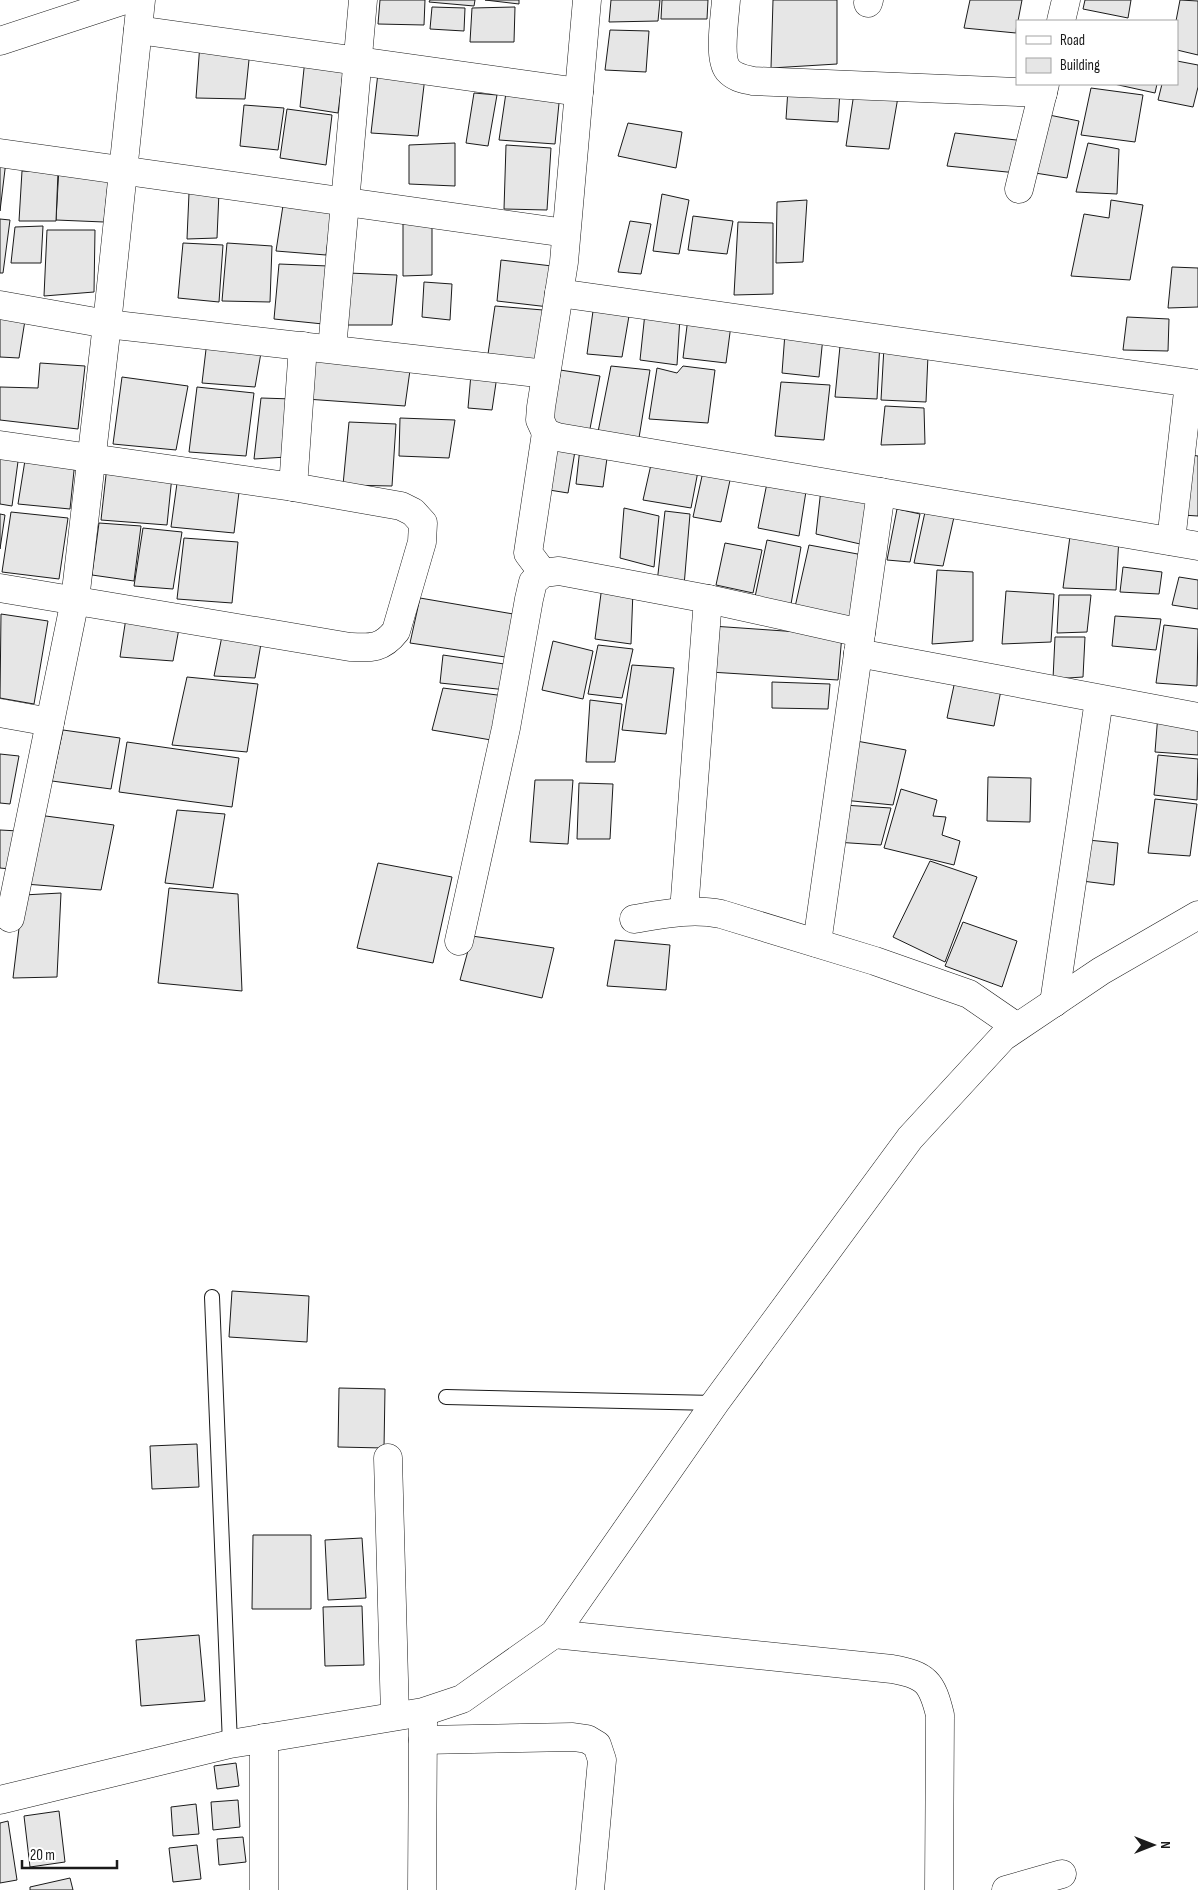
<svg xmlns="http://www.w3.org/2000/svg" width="1198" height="1890" font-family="'Sofia Sans Condensed',sans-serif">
<rect width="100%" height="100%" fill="#fff"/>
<g fill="#e6e6e6" stroke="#1a1a1a">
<path d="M380,0H425L424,25L378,24Z"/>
<path d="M430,0H475L474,6L429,2Z"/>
<path d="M485,0H519V4Z"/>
<path d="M611,0H660L658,21L609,22Z"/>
<path d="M662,0H708L707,19H661Z"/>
<path d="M773,0H837V64L771,68Z"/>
<path d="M970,0H1022L1018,21H1017L1016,33L964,28Z"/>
<path d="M1085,0H1131L1128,18L1083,9Z"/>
<path d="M1180,0L1198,1V55L1177,50L1176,21Z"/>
<path d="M432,7L465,8L464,31L430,29Z"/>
<path d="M515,7L514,42H470L472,8Z"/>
<path d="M610,30L649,31L646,72L605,70Z"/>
<path d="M200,43L250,50L245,99L196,98Z"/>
<path d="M305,59L344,66L338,113L300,107Z"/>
<path d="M1177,61L1198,65V87L1193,107L1158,100L1162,84H1177Z"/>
<path d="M378,73L425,77L418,136L371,133Z"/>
<path d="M1114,84H1157L1155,93Z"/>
<path d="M507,86L560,93L555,144L499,140Z"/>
<path d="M1091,88L1143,95L1135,142L1081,135Z"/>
<path d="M788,89L840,91L838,122L786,119Z"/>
<path d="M474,93L497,95L488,146L466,143Z"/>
<path d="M854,93L898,97L889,149L846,146Z"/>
<path d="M244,105L284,108L278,150L240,146Z"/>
<path d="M287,109L332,115L326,165L280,158Z"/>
<path d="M1049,115L1079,121L1067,178L1035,173Z"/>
<path d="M628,123L682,132L676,168L618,156Z"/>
<path d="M955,133L1025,141L1017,173L947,166Z"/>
<path d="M455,143V186L409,184V145Z"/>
<path d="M1088,143L1119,149L1117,194L1076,192Z"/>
<path d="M506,145L551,148L547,210L504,209Z"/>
<path d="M0,160L6,161L0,211Z"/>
<path d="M59,167L109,174L104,222L56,220Z"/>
<path d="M22,171L58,172L56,221H19Z"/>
<path d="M219,192L217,238L187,239L189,193Z"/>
<path d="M662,194L689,200L679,254L653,251Z"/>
<path d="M284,199L333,203L326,255L276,251Z"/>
<path d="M807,200L803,262L776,263L777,202Z"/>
<path d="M1111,200L1143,205L1130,280L1071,276L1084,214L1109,218Z"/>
<path d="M693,216L733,221L727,254L688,250Z"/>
<path d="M0,219L10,220L3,273H0Z"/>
<path d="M630,221L651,224L641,274L618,272Z"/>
<path d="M432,222V275L403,276V224Z"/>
<path d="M738,222L773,223V294L734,295Z"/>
<path d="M43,226L41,263H11L15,227Z"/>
<path d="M47,230H95L94,292L44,296Z"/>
<path d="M183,243L223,245L219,302L178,298Z"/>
<path d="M227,243L272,246L270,302L222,301Z"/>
<path d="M501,260L552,266L549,307L497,301Z"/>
<path d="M279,264L328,266L323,324L274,319Z"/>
<path d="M1172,267L1198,268V307L1168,308Z"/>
<path d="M348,273L397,275L392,325H343Z"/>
<path d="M424,282L452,284L450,320L422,317Z"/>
<path d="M594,304L630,310L622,357L587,354Z"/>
<path d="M495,306L543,310L534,368L487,361Z"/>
<path d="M0,311L26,314L19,358L0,357Z"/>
<path d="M645,313L680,317L677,365L640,360Z"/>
<path d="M1127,317L1169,319L1168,351L1123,350Z"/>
<path d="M688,318L731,325L726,363L683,358Z"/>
<path d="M785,333L823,337L819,377L782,373Z"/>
<path d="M841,336L880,341L877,399L835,397Z"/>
<path d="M207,341L262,347L255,387L202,383Z"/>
<path d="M884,347L928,355L926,402L881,400Z"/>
<path d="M309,352L411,363L405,406L306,399Z"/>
<path d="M40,363L85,366L78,429L0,420V387L38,388Z"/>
<path d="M611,366L650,370L638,444L597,437Z"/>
<path d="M683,366L715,370L708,423L649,419L657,368L677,373Z"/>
<path d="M560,370L600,376L589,434L551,428Z"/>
<path d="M471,374L497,376L492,410L468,408Z"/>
<path d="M122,377L188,386L176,450L113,444Z"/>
<path d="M781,382L830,385L824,440L775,436Z"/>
<path d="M197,387L254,393L246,456L189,452Z"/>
<path d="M261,398L293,399L287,457L254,459Z"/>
<path d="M885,406L924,408L925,444L881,445Z"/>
<path d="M400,418L455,420L449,458L399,456Z"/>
<path d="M349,422L396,424L392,486L343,485Z"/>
<path d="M553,441L576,445L568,493L543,489Z"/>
<path d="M580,448L608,451L603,487L576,484Z"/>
<path d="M0,451L19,454L12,506L0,504Z"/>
<path d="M26,454L75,461L70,509L18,504Z"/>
<path d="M1191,455L1198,456V516L1182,515Z"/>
<path d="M652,460L699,466L691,508L643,500Z"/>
<path d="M107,466L172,476L167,525L101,520Z"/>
<path d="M704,467L732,471L721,522L693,517Z"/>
<path d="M178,476L240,484L234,533L171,527Z"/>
<path d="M768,478L807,485L799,536L758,528Z"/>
<path d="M821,489L874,495L869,546L816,534Z"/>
<path d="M624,508L659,516L654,567L620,558Z"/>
<path d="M897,509L920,514L910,562L887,560Z"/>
<path d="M665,511L690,514L684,586L657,583Z"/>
<path d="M11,512L68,518L59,579L2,572Z"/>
<path d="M925,512L954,517L943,566L914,563Z"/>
<path d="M0,514L5,515L0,549Z"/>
<path d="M99,523L141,526L134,581L92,575Z"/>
<path d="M143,528L182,532L173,589L134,586Z"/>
<path d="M1071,529L1119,537L1116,590L1063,588Z"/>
<path d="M184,538L238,542L232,603L177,599Z"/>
<path d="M767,540L801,547L791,604L755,597Z"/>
<path d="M725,543L762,550L753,593L716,585Z"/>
<path d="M809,545L863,555L853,618L795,607Z"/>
<path d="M1123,567L1162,572L1159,594L1120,592Z"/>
<path d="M937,570L973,572V641L932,644Z"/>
<path d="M1179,577L1198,580V609L1172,605Z"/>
<path d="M602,586L633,590L631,644L595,639Z"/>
<path d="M1006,591L1054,594L1051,642L1002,644Z"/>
<path d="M1059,595H1091L1087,632L1057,633Z"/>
<path d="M420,598L519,615L512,658L410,643Z"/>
<path d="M1,614L48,621L34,704L0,698Z"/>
<path d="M1115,616L1161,619L1156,650L1112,646Z"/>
<path d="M126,618L180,623L173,661L120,657Z"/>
<path d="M1164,625L1198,629L1197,686L1156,683Z"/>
<path d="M712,626L842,635L838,680L710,672Z"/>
<path d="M223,631L262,638L255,678L214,676Z"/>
<path d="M1055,637H1085L1083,677L1053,679Z"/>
<path d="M553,641L593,651L583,699L542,690Z"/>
<path d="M598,645L633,649L622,698L588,694Z"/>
<path d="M443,655L511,665L507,690L440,683Z"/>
<path d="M632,665L674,668L666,734L622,730Z"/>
<path d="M956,676L1002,685L994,726L947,718Z"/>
<path d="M187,677L258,684L247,752L172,745Z"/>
<path d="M772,682L830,684L828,709L772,708Z"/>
<path d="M443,688L505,696L497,741L432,730Z"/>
<path d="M590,700L622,704L615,762H586Z"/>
<path d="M1158,714L1198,721V755L1155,752Z"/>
<path d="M63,730L120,738L111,789L52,781Z"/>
<path d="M851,740L906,750L893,805L843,800Z"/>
<path d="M127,742L239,758L232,807L119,792Z"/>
<path d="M0,754L19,756L10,804L0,803Z"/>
<path d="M1158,755L1198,759L1197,800L1154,795Z"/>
<path d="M988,777L1031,778L1030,822L987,821Z"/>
<path d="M535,780H573L568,844L530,842Z"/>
<path d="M579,783L613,784L610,839H577Z"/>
<path d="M901,789L937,800L933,816L946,817L942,835L960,841L954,865L884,848Z"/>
<path d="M1155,799L1197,804L1190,856L1148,853Z"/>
<path d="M843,805L891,808L881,845L835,842Z"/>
<path d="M177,810L225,814L213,888L165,883Z"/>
<path d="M38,815L114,825L101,890L25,884Z"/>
<path d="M0,830L19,831L10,869L0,868Z"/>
<path d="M1088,840L1118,843L1114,885L1082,881Z"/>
<path d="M930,861L977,877L945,962L893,937Z"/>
<path d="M378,863L452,877L433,963L357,948Z"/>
<path d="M169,888L238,894L242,991L158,983Z"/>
<path d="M61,893L57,977L13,978L23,895Z"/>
<path d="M963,922L1017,941L1002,987L945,966Z"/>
<path d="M472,936L554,948L542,998L460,980Z"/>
<path d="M615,940L670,945L666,990L607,986Z"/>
<path d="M232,1291L309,1296L307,1342L229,1337Z"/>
<path d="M339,1388L385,1389L384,1448L338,1447Z"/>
<path d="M197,1444L199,1487L152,1489L150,1446Z"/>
<path d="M253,1535H311V1609H252Z"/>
<path d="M362,1538L366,1598L328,1600L325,1540Z"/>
<path d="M362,1606L364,1665L325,1666L323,1607Z"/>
<path d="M199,1635L205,1701L141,1706L136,1640Z"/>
<path d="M236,1763L239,1786L217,1789L214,1766Z"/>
<path d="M238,1800L240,1827L213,1830L211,1802Z"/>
<path d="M196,1804L199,1834L173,1836L171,1807Z"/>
<path d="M59,1811L65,1862L30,1867L24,1816Z"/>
<path d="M8,1821L17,1880L0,1883V1823Z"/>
<path d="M243,1837L246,1862L219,1865L217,1839Z"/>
<path d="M197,1845L201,1879L173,1882L169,1848Z"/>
<path d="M70,1878L73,1890H30V1887Z"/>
</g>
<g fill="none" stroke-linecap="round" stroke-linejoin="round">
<defs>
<g id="lane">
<path d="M212,1297L230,1744"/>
<path d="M446,1397L715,1403"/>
</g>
<g id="street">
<path d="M587,0L564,262L541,407L540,420L546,433L557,437L1198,546"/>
<path d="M726,0C725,16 718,58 728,70C735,78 744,79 753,81L1043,93"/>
<path d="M868,3L869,0"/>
<path d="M1061,21L1066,0"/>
<path d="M138,30L579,92"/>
<path d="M0,41L125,0"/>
<path d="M0,153L566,233"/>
<path d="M1019,189L1045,84"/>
<path d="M559,293L1198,384"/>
<path d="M0,305L107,324L546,374"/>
<path d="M332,349L363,0"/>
<path d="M0,445L293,487L401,506L413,512L423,523L422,542L396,631C382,649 371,648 350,647L0,588"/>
<path d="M293,487L303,346"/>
<path d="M1171,541L1189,383"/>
<path d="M543,573L528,553L546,433"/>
<path d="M858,653L1198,717"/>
<path d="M0,713L50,722"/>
<path d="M684,911L708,599"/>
<path d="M10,918L75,600L107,324L141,0"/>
<path d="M634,919C664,914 692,908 721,914L875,961L969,994L1017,1027"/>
<path d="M459,941L506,728L529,599L533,582L543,573L559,571L708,599L861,633"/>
<path d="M817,943L881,492"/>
<path d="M1054,1003L1099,700"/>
<path d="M388,1458L395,1716"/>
<path d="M554,1634L892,1669C926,1675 932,1682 940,1715L939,1890"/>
<path d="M264,1738V1890"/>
<path d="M423,1740L573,1737L587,1739L597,1745L602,1760L590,1890"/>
<path d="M0,1800L230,1744L423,1712L462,1699L554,1634L715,1403L910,1138L1003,1037L1101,971L1198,915"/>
<path d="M422,1890L423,1722"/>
<path d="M1006,1890L1062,1874"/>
</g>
</defs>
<use href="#lane" stroke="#1a1a1a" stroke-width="16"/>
<use href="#street" stroke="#1a1a1a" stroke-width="29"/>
<use href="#lane" stroke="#fff" stroke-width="14"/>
<use href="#street" stroke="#fff" stroke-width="28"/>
</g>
<rect x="1016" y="20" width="162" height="65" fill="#ffffff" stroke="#a3a3a3"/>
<rect x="1026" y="36" width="25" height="8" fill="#ffffff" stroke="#a3a3a3"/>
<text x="1060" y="45" font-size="15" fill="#1a1a1a">Road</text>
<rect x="1026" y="58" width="25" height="15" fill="#e6e6e6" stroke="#a3a3a3"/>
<text x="1060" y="70" font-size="15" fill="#1a1a1a">Building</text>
<g transform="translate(1153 1845) rotate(90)" stroke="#ffffff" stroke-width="4" paint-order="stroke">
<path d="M0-4L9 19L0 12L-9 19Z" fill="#1a1a1a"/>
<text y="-8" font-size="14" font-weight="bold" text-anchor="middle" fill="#1a1a1a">N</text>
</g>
<path d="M22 1860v8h95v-8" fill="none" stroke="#1a1a1a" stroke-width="2.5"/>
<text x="30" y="1860" font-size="15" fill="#1a1a1a" stroke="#ffffff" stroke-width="4" paint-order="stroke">20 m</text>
</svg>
